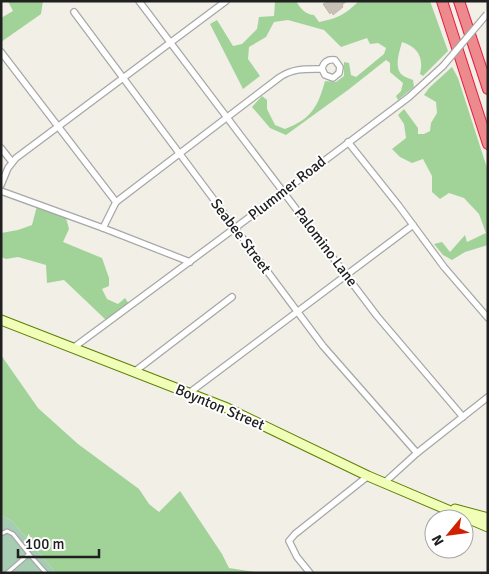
<svg xmlns="http://www.w3.org/2000/svg" width="489" height="574" font-family="Signika,sans-serif">
<rect width="100%" height="100%" fill="#f1efe6"/>
<g fill="#a1d399">
<path d="M8,1H43L41,14L1,42V18L13,11Z"/>
<path d="M275,1H296C300,8 306,15 314,15L319,22C339,18 344,15 359,1H430L448,51L423,76L420,74C424,58 418,47 402,42C400,50 394,66 401,74C404,77 409,78 413,80L414,87L398,100L396,96L401,91L403,83L390,72V63L386,60L348,90L286,135L270,128L252,107L262,96L267,100V109L275,125L285,129C311,119 318,107 325,81L336,82L344,76V62L349,63L351,75L356,77L384,54L386,48L378,43L370,44L367,38L341,47L324,30L288,20L274,22L266,37L249,47L248,59L260,76L243,89L210,24L217,20L233,46L242,44L257,29L259,17L274,16Z"/>
<path d="M452,67L458,78L488,171V245L465,252L452,260L443,255L434,244L442,242L450,252L465,235L467,242L486,233L479,214L464,198L449,193L440,199L432,192V176L423,159L412,163L400,157L392,149L406,138L404,124L398,115L404,109L418,128V134H424L430,131L431,123L437,113L436,102L424,95L429,88Z"/>
<path d="M37,206L66,218L69,229L63,242L102,258L109,278V286L102,289L107,299L118,304L125,298L129,304L106,320L64,280L47,283L46,265L18,257L6,259L1,257V233L18,230L32,225Z"/>
<path d="M1,355L38,408L78,444L139,489L149,504L159,512L180,491L222,554L229,568L260,573H56L12,521L1,515Z"/>
</g>
<path fill="#a6ccb1" d="M1,515L12,521L56,573H1Z"/>
<path fill="#c6bfb5" stroke="#c4b9a8" d="M328,1H347L342,5L343,7L333,15L332,12L330,14L323,4Z"/>
<g fill="none" stroke-linecap="round" stroke-linejoin="round">
<defs>
<g id="lane">
<path d="M1,534L7,531L13,534L29,554"/>
<path d="M7,573L29,554L46,573"/>
</g>
<g id="street">
<path d="M139,1L377,316L463,417"/>
<path d="M74,12L323,346L417,453"/>
<path d="M1,52L116,202"/>
<path d="M348,142L399,206L444,267L488,318"/>
<path d="M1,148L12,162"/>
<path d="M1,185L8,168L16,158L226,1"/>
<path d="M1,191L103,228L190,262"/>
<path d="M103,228L116,202L280,77C294,68 306,69 322,69L325,75L333,78L339,73L340,67L335,60C328,59 323,62 322,69"/>
<path d="M73,348L235,228L409,97L443,66"/>
<path d="M134,372L232,297"/>
<path d="M189,393L413,225"/>
<path d="M384,483L417,453L488,397"/>
<path d="M310,573L297,557L289,541L295,534L368,476"/>
</g>
<g id="secondary">
<path d="M1,320L227,408L368,476L488,527"/>
<path d="M455,509L488,518"/>
</g>
<g id="highway">
<path d="M442,1L488,144"/>
<path d="M459,1L488,89"/>
</g>
</defs>
<use href="#lane" stroke="#a7a7a7" stroke-width="5.5"/>
<use href="#street" stroke="#a7a7a7" stroke-width="8"/>
<use href="#secondary" stroke="#5e7f00" stroke-width="11"/>
<use href="#highway" stroke="#e71c43" stroke-width="12"/>
<use href="#lane" stroke="#fff" stroke-width="3"/>
<use href="#street" stroke="#fff" stroke-width="5.5"/>
<use href="#secondary" stroke="#f0feb8" stroke-width="9"/>
<use href="#highway" stroke="#ed8a8d" stroke-width="10"/>
<defs>
<path id="street-bridge" d="M443,66L487,14"/>
</defs>
<use href="#street-bridge" stroke="#a7a7a7" stroke-width="8" stroke-linecap="butt"/>
<use href="#street-bridge" stroke="#fff" stroke-width="5.5"/>
</g>
<g text-anchor="middle" dominant-baseline="central" stroke-width="4" stroke-linejoin="round" paint-order="stroke">
<g font-size="15" fill="#202020" stroke="#fff">
<text transform="translate(287 188) rotate(-38)">Plummer Road</text>
<text transform="translate(241 236) rotate(53)">Seabee Street</text>
<text transform="translate(326 247) rotate(53)">Palomino Lane</text>
<text transform="translate(220 407) rotate(23)">Boynton Street</text>
</g>
</g>
<rect width="489" height="574" fill="none" stroke="#202020" stroke-width="5"/>
<g transform="translate(449 534) rotate(241)"><circle r="24" fill="#ffffff" stroke="#a6a6a6"/>
<path d="M0-4L9 19L0 12L-9 19Z" fill="#d12000"/>
<text y="-8" font-size="14" font-weight="bold" text-anchor="middle" fill="#202020">N</text>
</g>
<path d="M18 549v8h81v-8" fill="none" stroke="#202020" stroke-width="2.5"/>
<text x="25" y="549" font-size="15" fill="#202020" stroke="#ffffff" stroke-width="4" paint-order="stroke">100 m</text>
</svg>
